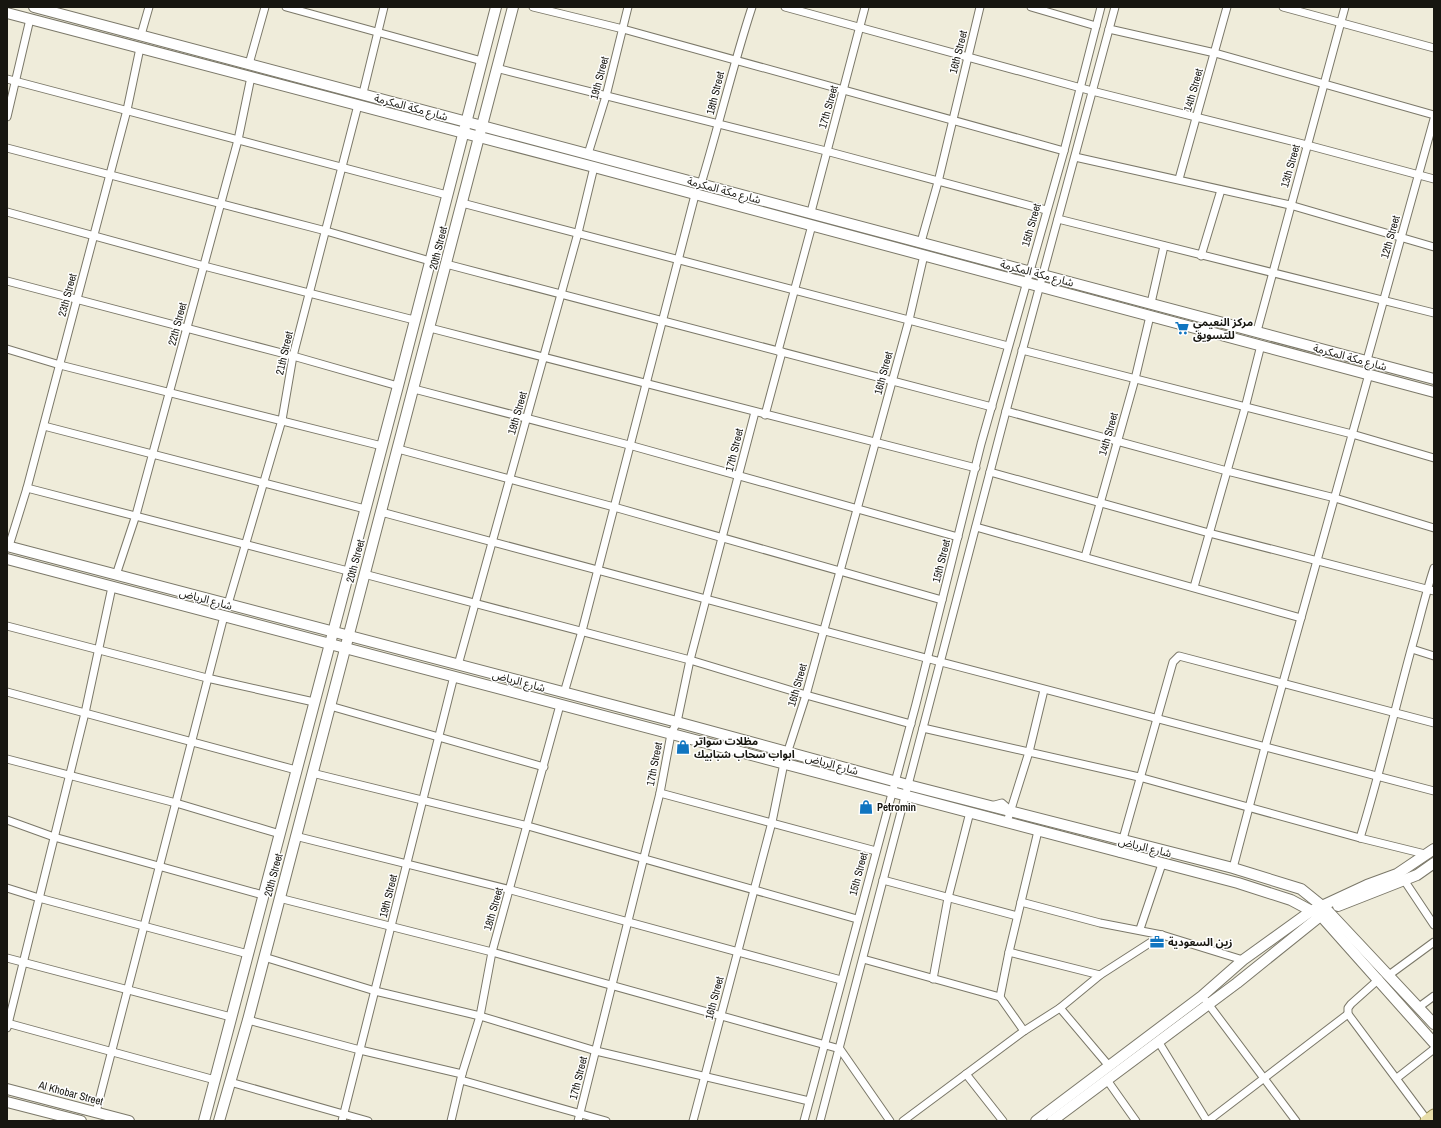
<svg xmlns="http://www.w3.org/2000/svg" width="1441" height="1128" font-family="'Archivo Narrow','Noto Sans Arabic',sans-serif">
<rect width="100%" height="100%" fill="#efecda"/>
<g fill="none" stroke-linecap="round" stroke-linejoin="round">
<defs>
<g id="street">
<path d="M286,7L482,61"/>
<path d="M533,7L623,29L1064,151"/>
<path d="M785,7L1092,91L1307,145L1434,179"/>
<path d="M1031,7L1096,26"/>
<path d="M1283,7L1434,48"/>
<path d="M1109,29L1215,53L1434,115"/>
<path d="M141,35L149,7"/>
<path d="M249,64L265,7"/>
<path d="M496,68L826,151L1046,210"/>
<path d="M7,79L447,195"/>
<path d="M363,93L384,7"/>
<path d="M7,117L30,19"/>
<path d="M7,148L326,231L430,261"/>
<path d="M588,154L606,96L628,7"/>
<path d="M1075,157L1290,205L1434,247"/>
<path d="M1179,179L1227,7"/>
<path d="M701,184C719,125 733,65 752,7"/>
<path d="M462,203L1008,346"/>
<path d="M7,212L204,266L414,320"/>
<path d="M811,212L865,7"/>
<path d="M1058,219L1434,313"/>
<path d="M921,242L938,182L980,7"/>
<path d="M1201,256L1221,190"/>
<path d="M446,264L992,407"/>
<path d="M7,281L293,356L398,386"/>
<path d="M1151,303L1164,246"/>
<path d="M430,328L976,468"/>
<path d="M1257,331L1345,7"/>
<path d="M7,349L60,365L382,446"/>
<path d="M1022,350L1352,434L1434,458"/>
<path d="M778,351L812,225"/>
<path d="M1367,360L1434,119"/>
<path d="M414,389L629,445L958,537"/>
<path d="M1006,411L1227,471L1335,498L1434,528"/>
<path d="M765,415L782,352"/>
<path d="M44,426L365,509"/>
<path d="M398,449L614,507L942,600"/>
<path d="M990,472L1209,533L1434,591"/>
<path d="M27,488L348,571"/>
<path d="M381,512C732,606 1082,701 1434,791"/>
<path d="M976,527L1301,618"/>
<path d="M9,546L27,488L127,110L140,48"/>
<path d="M1085,557L1135,379L1150,316"/>
<path d="M364,574L690,660L806,695L911,724"/>
<path d="M116,575L136,515L238,140L251,77"/>
<path d="M1194,587L1245,408L1261,345"/>
<path d="M228,604L282,420L293,356L358,105"/>
<path d="M7,626L207,678L314,702"/>
<path d="M1412,649L1434,656"/>
<path d="M458,665L578,233L594,167"/>
<path d="M7,692L296,770"/>
<path d="M564,693L582,631L695,195"/>
<path d="M330,706L544,767"/>
<path d="M923,728L1139,777L1360,838L1425,854"/>
<path d="M7,759L176,803L280,834"/>
<path d="M312,773L528,826L857,919"/>
<path d="M660,793L876,851"/>
<path d="M991,806L1002,803L1011,811"/>
<path d="M7,820L54,837L263,895"/>
<path d="M1007,822L1029,752L1044,690"/>
<path d="M295,836L511,890L841,980"/>
<path d="M1360,838C1379,776 1394,713 1411,650C1419,623 1425,595 1434,568"/>
<path d="M1119,853L1173,662L1179,656L1434,723"/>
<path d="M1233,868L1265,747L1369,374"/>
<path d="M883,880L1017,916"/>
<path d="M1404,880L1434,925"/>
<path d="M7,888L39,898L248,954"/>
<path d="M279,898L492,952L840,1049L890,1121"/>
<path d="M1021,902L1100,923L1162,935L1243,960"/>
<path d="M1140,929L1162,864"/>
<path d="M1009,952L1100,975"/>
<path d="M264,957L375,991L480,1016L596,1051L809,1101"/>
<path d="M7,958L231,1017"/>
<path d="M863,959L1000,997"/>
<path d="M1389,975L1434,942"/>
<path d="M933,979L948,898L970,812"/>
<path d="M1379,979L1351,1004L1348,1008V1014L1427,1120"/>
<path d="M1206,1001L1296,1121"/>
<path d="M1419,1007L1434,996"/>
<path d="M1060,1008L1109,1066"/>
<path d="M248,1020L360,1050L462,1074"/>
<path d="M7,1023L215,1080"/>
<path d="M7,1028L85,713L112,587"/>
<path d="M1024,1031L1000,997L1009,952L1038,831"/>
<path d="M1158,1041L1207,1121"/>
<path d="M966,1074L1003,1121"/>
<path d="M1397,1078L1434,1049"/>
<path d="M461,1080L606,1121"/>
<path d="M1107,1080L1136,1121"/>
<path d="M230,1082L368,1121"/>
<path d="M96,1112L224,616"/>
<path d="M342,1121L454,676"/>
<path d="M451,1121L462,1074L480,1016L492,952L560,705"/>
<path d="M578,1121L660,793L671,734L677,722L690,660L755,412"/>
<path d="M693,1121L772,822L784,763L806,695L909,320L924,255"/>
<path d="M804,1121L916,704L981,444L1064,151L1101,7"/>
<path d="M820,1121L1006,411L1115,7"/>
<path d="M903,1121L1024,1031L1060,1008L1100,975L1162,935"/>
<path d="M1208,1121L1348,1014"/>
</g>
<g id="secondary">
<path d="M34,7L1434,379"/>
<path d="M7,13L594,167L1434,392"/>
<path d="M7,546L677,722L908,785L1233,868L1301,889L1327,910L1434,1024"/>
<path d="M7,559L1238,883L1291,900L1321,916L1434,1043"/>
<path d="M1338,906L1417,875L1434,863"/>
<path d="M7,1089L129,1121"/>
<path d="M7,1102L81,1121"/>
<path d="M204,1121L398,386L496,7"/>
<path d="M219,1121L248,1020L513,7"/>
<path d="M1036,1121L1202,996L1243,960L1311,911L1367,885L1397,874L1434,849"/>
<path d="M1052,1121L1237,983L1324,913"/>
</g>
<path id="primary" d="M1426,1121L1434,1115"/>
</defs>
<use href="#street" stroke="#7b7869" stroke-width="9"/>
<use href="#secondary" stroke="#7b7869" stroke-width="12"/>
<use href="#primary" stroke="#948a50" stroke-width="13"/>
<use href="#street" stroke="#fff" stroke-width="7"/>
<use href="#secondary" stroke="#fff" stroke-width="10"/>
<use href="#primary" stroke="#e8deab" stroke-width="11"/>
</g>
<defs>
<symbol id="supermarket-bare" viewBox="-9 -9 18 18"><path d="M-6-5.5h2.5l.6 2H6L4.5 2H-2.5L-4.4-4H-6ZM-1.5 3.2a1.3 1.3 0 1 0 .1 0ZM3 3.2a1.3 1.3 0 1 0 .1 0Z" fill="#1075c0" stroke="#fff" stroke-width="2.5" paint-order="stroke"/></symbol>
<symbol id="shop-bare" viewBox="-9 -9 18 18"><path d="M-5-2.5h2.3a2.7 3.5 0 0 1 5.4 0H5L5.5 6h-11ZM-1.5-2.5h3a1.5 2.3 0 0 0-3 0Z" fill="#1075c0" stroke="#fff" stroke-width="2.5" paint-order="stroke"/></symbol>
<symbol id="office-bare" viewBox="-9 -9 18 18"><path d="M-6-3h4V-5.5h4V-3h4V5H-6ZM-1-4.5V-3h2v-1.5ZM-6 0V1H6V0Z" fill="#1075c0" stroke="#fff" stroke-width="2.5" paint-order="stroke"/></symbol>
</defs>
<g fill-rule="evenodd">
<use href="#supermarket-bare" x="1172" y="318" width="20" height="20"/>
<use href="#shop-bare" x="673" y="737" width="20" height="20"/>
<use href="#shop-bare" x="856" y="797" width="20" height="20"/>
<use href="#office-bare" x="1147" y="932" width="20" height="20"/>
</g>
<g text-anchor="middle" dominant-baseline="central" stroke-width="3" stroke-linejoin="round" paint-order="stroke">
<g font-size="11" fill="#171610" stroke="#fff">
<text transform="translate(958 52) rotate(-76)">16th Street</text>
<text transform="translate(599 78) rotate(-75)">19th Street</text>
<text transform="translate(1193 90) rotate(-74)">14th Street</text>
<text transform="translate(715 93) rotate(-76)">18th Street</text>
<text transform="translate(411 107) rotate(15)">شارع مكة المكرمة</text>
<text transform="translate(828 107) rotate(-74)">17th Street</text>
<text transform="translate(1290 166) rotate(-74)">13th Street</text>
<text transform="translate(724 190) rotate(15)">شارع مكة المكرمة</text>
<text transform="translate(1031 225) rotate(-74)">15th Street</text>
<text transform="translate(1390 237) rotate(-74)">12th Street</text>
<text transform="translate(438 248) rotate(-76)">20th Street</text>
<text transform="translate(1037 273) rotate(15)">شارع مكة المكرمة</text>
<text transform="translate(67 295) rotate(-75)">23th Street</text>
<text transform="translate(177 324) rotate(-75)">22th Street</text>
<text transform="translate(284 353) rotate(-77)">21th Street</text>
<text transform="translate(1350 357) rotate(15)">شارع مكة المكرمة</text>
<text transform="translate(883 373) rotate(-75)">16th Street</text>
<text transform="translate(517 413) rotate(-74)">19th Street</text>
<text transform="translate(1108 434) rotate(-74)">14th Street</text>
<text transform="translate(734 450) rotate(-76)">17th Street</text>
<text transform="translate(355 561) rotate(-75)">20th Street</text>
<text transform="translate(941 561) rotate(-76)">15th Street</text>
<text transform="translate(206 599) rotate(15)">شارع الرياض</text>
<text transform="translate(519 681) rotate(15)">شارع الرياض</text>
<text transform="translate(797 685) rotate(-74)">16th Street</text>
<text transform="translate(654 764) rotate(-79)">17th Street</text>
<text transform="translate(832 764) rotate(15)">شارع الرياض</text>
<text transform="translate(1145 847) rotate(14)">شارع الرياض</text>
<text transform="translate(858 874) rotate(-75)">15th Street</text>
<text transform="translate(273 875) rotate(-75)">20th Street</text>
<text transform="translate(388 896) rotate(-76)">19th Street</text>
<text transform="translate(493 909) rotate(-74)">18th Street</text>
<text transform="translate(714 998) rotate(-75)">16th Street</text>
<text transform="translate(578 1078) rotate(-76)">17th Street</text>
<text transform="translate(71 1093) rotate(15)">Al Khobar Street</text>
</g>
<g font-size="11" font-weight="bold" fill="#171610" stroke="#fff" text-anchor="start">
<text x="1193" y="322">مركز النعيمي<tspan x="1193" dy="13">للتسويق</tspan></text>
<text x="694" y="741">مظلات سواتر<tspan x="694" dy="13">ابواب سحاب شبابيك</tspan></text>
<text x="877" y="807">Petromin</text>
<text x="1168" y="942">زين السعودية</text>
</g>
</g>
<rect width="1441" height="1128" fill="none" stroke="#171610" stroke-width="16"/>
</svg>
